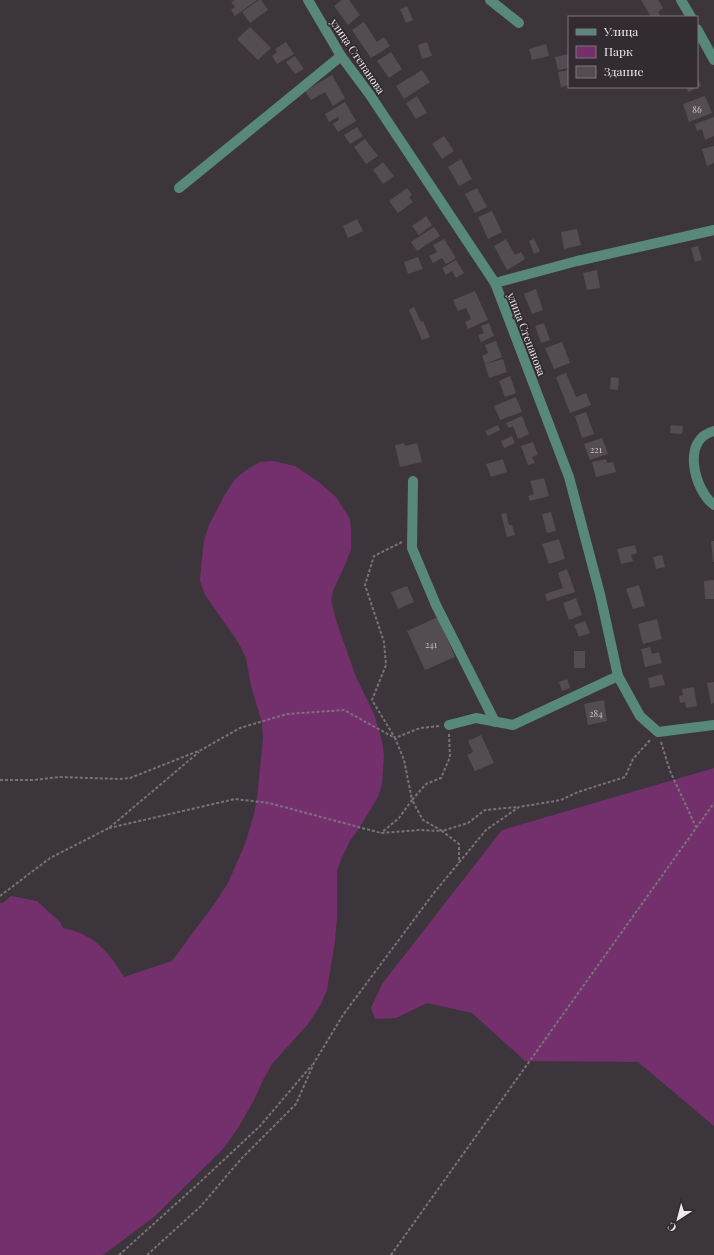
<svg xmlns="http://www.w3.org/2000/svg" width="714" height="1255" font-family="'Playfair Display',serif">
<rect width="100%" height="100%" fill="#3c353b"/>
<g fill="#74306c">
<path d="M273,461L295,466L320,483L336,497L350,519L351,529V550L341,574L334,588L331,600L337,623L356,677L374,714L382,741L384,755L382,784L378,797L358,830L350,841L342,857L337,871V918L335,941L327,990L320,1006L308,1024L272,1064L263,1080L254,1100L238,1128L223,1149L154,1217L103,1255H0V903H3L11,896L37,901L60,922L63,928C93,934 109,951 124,977L172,961L215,903L228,883L245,844L254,814L257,798L263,738L262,723L251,686L246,658L238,642L205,595L200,581L201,568L204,540L209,525L224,496L235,479L249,468L260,462Z"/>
<path d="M714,768V1126L638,1062L525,1061L472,1013L427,1003L396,1018L375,1019L371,1008L382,984L502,830Z"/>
</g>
<g fill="#544c53">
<path d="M235,0H257L235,16L231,10L235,7L231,2Z"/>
<path d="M259,0H261L268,10L250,23L242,12Z"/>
<path d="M342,0H349L360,15L348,25L334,6Z"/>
<path d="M641,0H658L663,8L658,12L660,15L656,17H651Z"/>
<path d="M407,6L413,20L406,23L400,9Z"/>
<path d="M364,22L377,42L384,37L390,46L371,58L352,30Z"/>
<path d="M250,27L271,48L258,60L237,39Z"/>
<path d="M286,42L294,54L277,64L272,56L277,52L275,49Z"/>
<path d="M427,42L432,56L422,59L418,45Z"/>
<path d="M546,44L549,56L532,60L529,49Z"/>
<path d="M391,52L402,69L389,78L377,61Z"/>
<path d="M569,54V68L558,70L555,57Z"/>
<path d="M295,56L304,69L295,74L286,62Z"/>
<path d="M422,70L430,82L404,99L396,86Z"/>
<path d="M569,70V85L561,87L558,72Z"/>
<path d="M332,75L345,98L333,106L325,92L311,100L305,91Z"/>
<path d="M697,76L701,86L688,92L687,87H697Z"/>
<path d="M417,96L427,113L416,119L406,103Z"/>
<path d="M705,96L712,113L689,122L683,104Z"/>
<path d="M345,102L356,121L338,132L333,124L339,120L338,117L329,122L325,114Z"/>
<path d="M714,117V136L705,140L702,129L697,131L695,124Z"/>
<path d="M357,127L363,136L350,144L344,135Z"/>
<path d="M444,136L454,151L442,159L432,144Z"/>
<path d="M365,139L378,156L366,164L354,147Z"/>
<path d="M714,146V163L707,166L702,149Z"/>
<path d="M461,159L472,179L459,186L448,167Z"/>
<path d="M383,162L394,176L383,184L373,170Z"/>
<path d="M407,188L412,195L409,197L413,202L398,213L389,201Z"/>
<path d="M477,188L487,207L475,213L465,194Z"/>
<path d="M492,211L502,232L488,239L478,217Z"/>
<path d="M426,216L432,225L419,235L412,226Z"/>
<path d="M357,219L363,231L348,238L343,226Z"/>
<path d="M434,227L440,236L417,251L411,242Z"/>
<path d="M577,229L581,245L564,249L561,232Z"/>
<path d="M444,239L456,258L446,264L442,258L433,263L429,256L437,252L433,245Z"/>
<path d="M506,239L515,255L521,252L525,259L507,270L494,246Z"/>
<path d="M534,239L540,251L534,254L529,241Z"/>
<path d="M698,246L702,260L695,262L691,248Z"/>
<path d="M418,257L423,269L408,274L404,262Z"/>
<path d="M456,260L464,273L456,278L452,271L446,275L442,268Z"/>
<path d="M597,270L600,288L587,290L583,273Z"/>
<path d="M536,289L543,310L532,314L524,294Z"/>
<path d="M475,291L488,320L468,329L465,322L471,319L466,308L458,311L453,300Z"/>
<path d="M414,307L421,322L423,321L430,337L422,340L409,310Z"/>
<path d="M489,323L494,336L481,342L478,335L484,333L481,326Z"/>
<path d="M544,323L550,340L541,343L535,326Z"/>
<path d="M496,341L502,357L485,364L482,356L488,353L485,345Z"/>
<path d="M562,342L570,363L554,369L545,348Z"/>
<path d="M503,359L507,372L489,378L485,364Z"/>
<path d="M566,373L576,397L586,393L591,405L570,413L556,377Z"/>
<path d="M510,376L516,393L505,397L499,381Z"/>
<path d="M611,377L619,378L618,390L610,389Z"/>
<path d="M516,397L522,412L500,420L494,406Z"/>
<path d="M586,412L594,434L582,438L575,416Z"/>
<path d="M522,416L529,434L518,439L513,426L509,428L506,423Z"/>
<path d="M498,425L500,430L488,436L485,431Z"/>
<path d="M671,425L683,426L682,434L670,433Z"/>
<path d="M512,436L515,443L504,448L501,441Z"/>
<path d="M602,438L608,454L590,460L584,444Z"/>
<path d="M533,442L538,455L532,457L535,463L528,465L521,446Z"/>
<path d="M404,443L405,446L417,443L422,462L400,467L395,445Z"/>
<path d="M503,459L507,472L491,477L486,464Z"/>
<path d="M606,459L607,463L613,462L616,472L596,477L592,462Z"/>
<path d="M544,478L549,496L530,501L528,496L534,494L530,481Z"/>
<path d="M551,512L556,531L547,533L542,514Z"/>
<path d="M506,513L509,525H512L515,535L507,537L501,514Z"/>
<path d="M559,539L565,559L549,564L542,544Z"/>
<path d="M711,541H714V562H713Z"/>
<path d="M635,545L637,553L631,555L633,561L621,564L617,549Z"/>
<path d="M662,555L665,567L656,569L653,557Z"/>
<path d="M567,569L575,592L547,601L545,594L563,588L558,573Z"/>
<path d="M714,580V599H705L704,581Z"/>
<path d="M639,585L645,606L633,609L626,589Z"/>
<path d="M407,586L414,602L398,609L391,592Z"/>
<path d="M576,598L582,615L569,620L563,603Z"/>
<path d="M438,617L455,657L425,670L407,631Z"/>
<path d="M657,619L662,639L643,644L638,624Z"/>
<path d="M585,621L590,633L579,637L574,625Z"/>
<path d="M650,647L652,654L659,652L662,663L645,667L641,649Z"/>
<rect x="574" y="651" width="11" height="17"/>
<path d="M662,674L665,685L650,688L648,678Z"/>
<path d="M567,679L570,688L562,691L559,682Z"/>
<path d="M714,682V703L711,704L707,683Z"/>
<path d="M694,687L697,706L686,708L685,702L680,703L679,696L683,695L682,689Z"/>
<path d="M604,700L607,721L588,725L584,704Z"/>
<path d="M481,735L494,763L475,771L467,755L473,752L468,741Z"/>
</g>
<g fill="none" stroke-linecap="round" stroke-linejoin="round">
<g stroke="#797378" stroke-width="2" stroke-dasharray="3 2" stroke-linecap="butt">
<path d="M402,542L374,556L365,585L384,642L386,665L372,700L395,738L420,728L440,726"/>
<path d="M449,734L450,757L441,778L426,784L412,800L423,820L442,831L468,823L485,810L518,807"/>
<path d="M661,742L670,771L696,827"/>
<path d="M0,780H34L59,777L120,779L130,778L201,750L240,728L287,714L344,710L395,738L404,760L412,800L399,818L381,833"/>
<path d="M109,828L235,799L269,803L381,833L421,830L442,831L459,844V863"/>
<path d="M0,896L50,858L109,828L199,752"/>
<path d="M119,1255L198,1184L260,1126L312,1065"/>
<path d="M147,1255L201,1206L241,1159L296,1104L314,1063L343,1015L433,894L486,830L519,807L561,800L578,792L625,777L633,759L651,739"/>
<path d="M391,1255L714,803"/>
</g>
<g stroke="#57887b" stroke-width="10">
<path d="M308,0L341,56L370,95L495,283L569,477L600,594L618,676L640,716L658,732L714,725"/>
<path d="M490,0L519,23"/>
<path d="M681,0L691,17"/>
<path d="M697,29L714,60"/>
<path d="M179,188L341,56"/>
<path d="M495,283L577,261L714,230"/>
<path d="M714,431C681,439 694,490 714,505"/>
<path d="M413,481L412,548L436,605L495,722"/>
<path d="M449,725L476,718L513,725L618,676"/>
</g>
</g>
<g text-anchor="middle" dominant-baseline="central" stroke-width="3.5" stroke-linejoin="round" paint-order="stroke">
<g font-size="9" fill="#c8c2c7">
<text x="697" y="109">86</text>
<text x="596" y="449">221</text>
<text x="431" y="644">241</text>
<text x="596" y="713">284</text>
</g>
<g font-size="11" fill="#efeaee" stroke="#322b31">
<text transform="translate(358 56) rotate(56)">улица Степанова</text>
<text transform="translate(527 334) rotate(69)">улица Степанова</text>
</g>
</g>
<rect x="568" y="16" width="130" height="72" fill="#322b31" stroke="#7e777d"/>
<rect x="576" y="29" width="20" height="6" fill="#57887b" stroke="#7e777d"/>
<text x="604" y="36" font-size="12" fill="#efeaee">Улица</text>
<rect x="576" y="46" width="20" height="12" fill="#74306c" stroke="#7e777d"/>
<text x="604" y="56" font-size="12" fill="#efeaee">Парк</text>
<rect x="576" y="66" width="20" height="12" fill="#544c53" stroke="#7e777d"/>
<text x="604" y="76" font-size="12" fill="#efeaee">Здание</text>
<g transform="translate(678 1219) rotate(216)" stroke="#322b31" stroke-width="3" paint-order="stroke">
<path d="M0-3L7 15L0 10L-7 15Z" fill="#efeaee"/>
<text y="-6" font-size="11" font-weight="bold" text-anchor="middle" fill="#efeaee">С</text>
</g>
</svg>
